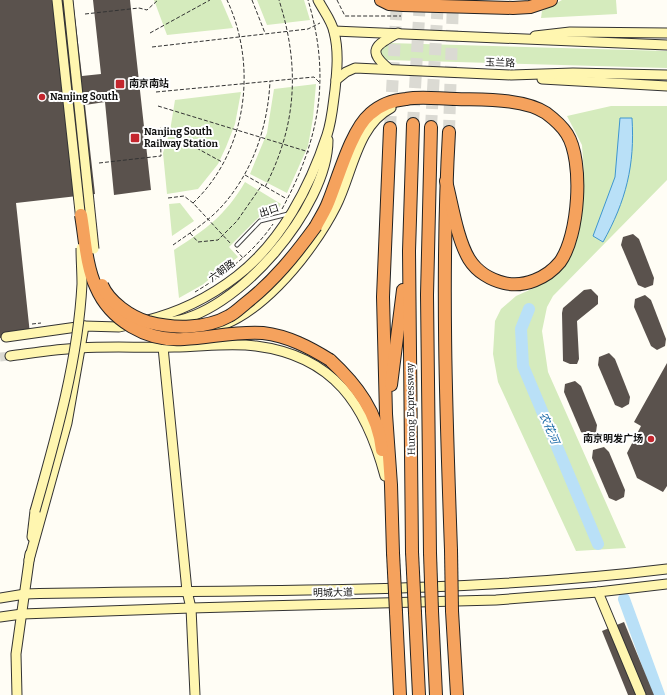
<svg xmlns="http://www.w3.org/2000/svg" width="667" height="695" font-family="Bitter,'Noto Sans SC',serif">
<rect width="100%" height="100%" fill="#fffdf5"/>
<g fill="#d5ebbd">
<path d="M154,0H221L233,28L167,35Z"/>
<path d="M257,0H304L310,20L267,25Z"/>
<path d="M562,0H616L617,14L541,18L542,11Z"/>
<path d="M389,43L667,51V68L386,60L381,55V47Z"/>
<path d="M316,84L313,118L308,146L287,193L250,174L267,133L274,89Z"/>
<path d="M241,92L235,124L226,147L218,164L198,189L167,194L163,153L170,131L175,100Z"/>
<path d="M611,106H667V180L553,296L547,307L542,331L548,372L626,548L576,551L498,382L493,354L495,321L501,309L516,296L534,288L556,270L574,242L584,175L582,145L567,116Z"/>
<path d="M245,182L281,204L276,213L260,216L229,247L238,257L202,285L179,298L174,250C205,230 226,215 245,182Z"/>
<path d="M180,203L194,221L172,236L169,204Z"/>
</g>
<path fill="#b9e0f7" stroke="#3f96cf" d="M620,118H632C635,165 626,201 603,242L593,236L615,177Z"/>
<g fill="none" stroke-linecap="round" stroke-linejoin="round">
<g stroke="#b9e0f7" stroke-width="12">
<path d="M529,309L521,329L523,366L598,544"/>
<path d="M624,599L659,695"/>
</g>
</g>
<g fill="#5a524d">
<path d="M0,0H73L82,76L101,74L93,0H130L151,190L114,195L105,102L85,105L95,194L16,203L30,334L0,338Z"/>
<path d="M633,234L639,239L654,278L653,285L645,288L638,285L621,245L623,237Z"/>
<path d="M591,289L598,296V304L577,321L579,359L577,364H570L563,361L562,313L563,308L584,290Z"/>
<path d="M645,295L651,300L666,339L665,346L657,350L651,346L634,307L635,299Z"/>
<path d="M609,353L615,359L630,397L629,404L622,408L615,405L598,365L599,357Z"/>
<path d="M667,363V486L663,492L637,478L627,453L641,426L634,422Z"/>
<path d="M575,381L581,386L597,425L596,432L588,436L581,432L564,392L565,384Z"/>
<path d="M604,447L609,452L625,490L624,497L616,501L609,498L592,458L593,450Z"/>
<path d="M624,622L654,695H628L602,631Z"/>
</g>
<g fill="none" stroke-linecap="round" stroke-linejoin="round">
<path stroke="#dbdad3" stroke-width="9" stroke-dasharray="9 4.5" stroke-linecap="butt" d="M0,357L10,356"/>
<g stroke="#dbdad3" stroke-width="12" stroke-dasharray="12 6" stroke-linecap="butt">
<path d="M413,124L420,0"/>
<path d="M431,127L438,0"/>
<path d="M390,128L397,0"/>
<path d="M449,132L453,0"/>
</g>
<defs>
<path id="lane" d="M237,245L260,221L288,214"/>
<g id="secondary">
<path d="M334,31L667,45"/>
<path d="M535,36L570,32L667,33"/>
<path d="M389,69C366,50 376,45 398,33"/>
<path d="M542,79L667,86"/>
<path d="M336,80L346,72L355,68L511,75L573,73L667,75"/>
<path d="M144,321C177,313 210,297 237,276C281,242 310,187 327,135C332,120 333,104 335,90C337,71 339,51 334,32C332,21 323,10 318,0"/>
<path d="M168,322C236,316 328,207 328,140"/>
<path d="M196,330C252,331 313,252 336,206C352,175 357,125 391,108"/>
<path d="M6,337L84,326L119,327L132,324"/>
<path d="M163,347L187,591L191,608L195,695"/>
<path d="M10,356C33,353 57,349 80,348C111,346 143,348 174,347C201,347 229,342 256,346C334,356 366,405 385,476"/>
<path d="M32,537L35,511"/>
<path d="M29,560L67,423L84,326"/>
<path d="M598,592L641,695"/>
<path d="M0,598L25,594C239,589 455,595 667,569"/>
<path d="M0,617L22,614L191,608L496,600L598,592L667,584"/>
<path d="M17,695L16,654L30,554"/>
</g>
<g id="highway">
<path d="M381,0L389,4L403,5L513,8L530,7L551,0"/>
<path d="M390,128L383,297L386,414L391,485L393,553"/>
<path d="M449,132C441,271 446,411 451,550"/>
<path d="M316,226C320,218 325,211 328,203C338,179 351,130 370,114C380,105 394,100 406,99C422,96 440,99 456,99C482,100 523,98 546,113C554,119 562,126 567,134C584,161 579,236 560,262C547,278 524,288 504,283C491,280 477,272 469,259C457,239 452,204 446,181"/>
<path d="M330,360C357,385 378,413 382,450"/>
<path d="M391,385L403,290"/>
<path d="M412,552L409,251L413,124"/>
<path d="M430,553L427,295L431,127"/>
<path d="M432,611L436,695"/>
<path d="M452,611L457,695"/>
<path d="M396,612L400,695"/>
<path d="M415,613L419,695"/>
</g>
</defs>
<use href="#lane" stroke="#444" stroke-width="5"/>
<use href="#secondary" stroke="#333" stroke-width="11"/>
<use href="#highway" stroke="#222" stroke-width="14"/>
<g stroke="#333" stroke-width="1" stroke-dasharray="4 2" stroke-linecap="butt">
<path d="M252,0L265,33"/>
<path d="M337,0L345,16H401"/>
<path d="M85,14L139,8L147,10L158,0"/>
<path d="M150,33L210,0"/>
<path d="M152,47L308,29L320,23"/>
<path d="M156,92L314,77L319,82"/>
<path d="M158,106L309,152"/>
<path d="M99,163L161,156L160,128L222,162"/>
<path d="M245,175L287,199"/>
<path d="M265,187C297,125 300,66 279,0"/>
<path d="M168,198L184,196L193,203L231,244"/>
<path d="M193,203C247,152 258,66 227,0"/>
<path d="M282,209C320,139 331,77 308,0"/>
<path d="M190,233L198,242L218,240L237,221L262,185"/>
<path d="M173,245C190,233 210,220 223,205C253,171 268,126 270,81"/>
<path d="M236,250L243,258"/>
<path d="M195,292C225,274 253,253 273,224"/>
<path d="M32,324L41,323"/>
</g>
<use href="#lane" stroke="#fff" stroke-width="3"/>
<use href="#secondary" stroke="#fff6b0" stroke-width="9"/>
<use href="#highway" stroke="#f5a25d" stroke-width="12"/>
<defs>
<g id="secondary-bridge">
<path d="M57,0L81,221"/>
<path d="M68,0L94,249"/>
<path d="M35,511C56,437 78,361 82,284C82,272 81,260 81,248"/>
</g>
<g id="highway-bridge">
<path d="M81,215C85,238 86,266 96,287C110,320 147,342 184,339C210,338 236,331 263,333C288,336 309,347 330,360"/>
<path d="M102,285C109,302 131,317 148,322C174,329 206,329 229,316C235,313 241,307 246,303C274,281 295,255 316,226"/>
<path d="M451,550L452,611"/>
<path d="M412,552L415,613"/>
<path d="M393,553L396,612"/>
<path d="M430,553L432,611"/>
</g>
</defs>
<use href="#secondary-bridge" stroke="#333" stroke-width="11" stroke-linecap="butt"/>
<use href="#highway-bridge" stroke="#222" stroke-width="14" stroke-linecap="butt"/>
<use href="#secondary-bridge" stroke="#fff6b0" stroke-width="9"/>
<use href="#highway-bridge" stroke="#f5a25d" stroke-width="12"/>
</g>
<g fill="#c4262e" stroke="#fff" stroke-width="1.5">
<rect x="115" y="79" width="10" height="10" rx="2"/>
<circle cx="42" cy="97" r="4"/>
<rect x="130" y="133" width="10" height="10" rx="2"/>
<circle cx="651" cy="439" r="4"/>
</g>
<g text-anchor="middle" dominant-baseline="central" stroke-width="4" stroke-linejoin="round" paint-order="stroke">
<g font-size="10" fill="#111" stroke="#fff">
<text transform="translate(500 63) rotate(2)">玉兰路</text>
<text transform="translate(269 211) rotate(-18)">出口</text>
<text transform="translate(222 271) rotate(-36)">六朝路</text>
<text transform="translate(411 409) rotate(-91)">Hurong Expressway</text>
<text transform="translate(333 593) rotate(-1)">明城大道</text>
</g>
<g font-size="10" font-weight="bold" fill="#111" stroke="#fff" text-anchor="start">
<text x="129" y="84">南京南站</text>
<text x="50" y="97">Nanjing South</text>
<text x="144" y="132">Nanjing South<tspan x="144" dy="12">Railway Station</tspan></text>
<text x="643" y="439" text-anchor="end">南京明发广场</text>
</g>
<g font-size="11" font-style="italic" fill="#1768a6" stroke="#fff">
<text transform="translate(549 428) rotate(67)">农花河</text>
</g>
</g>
</svg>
